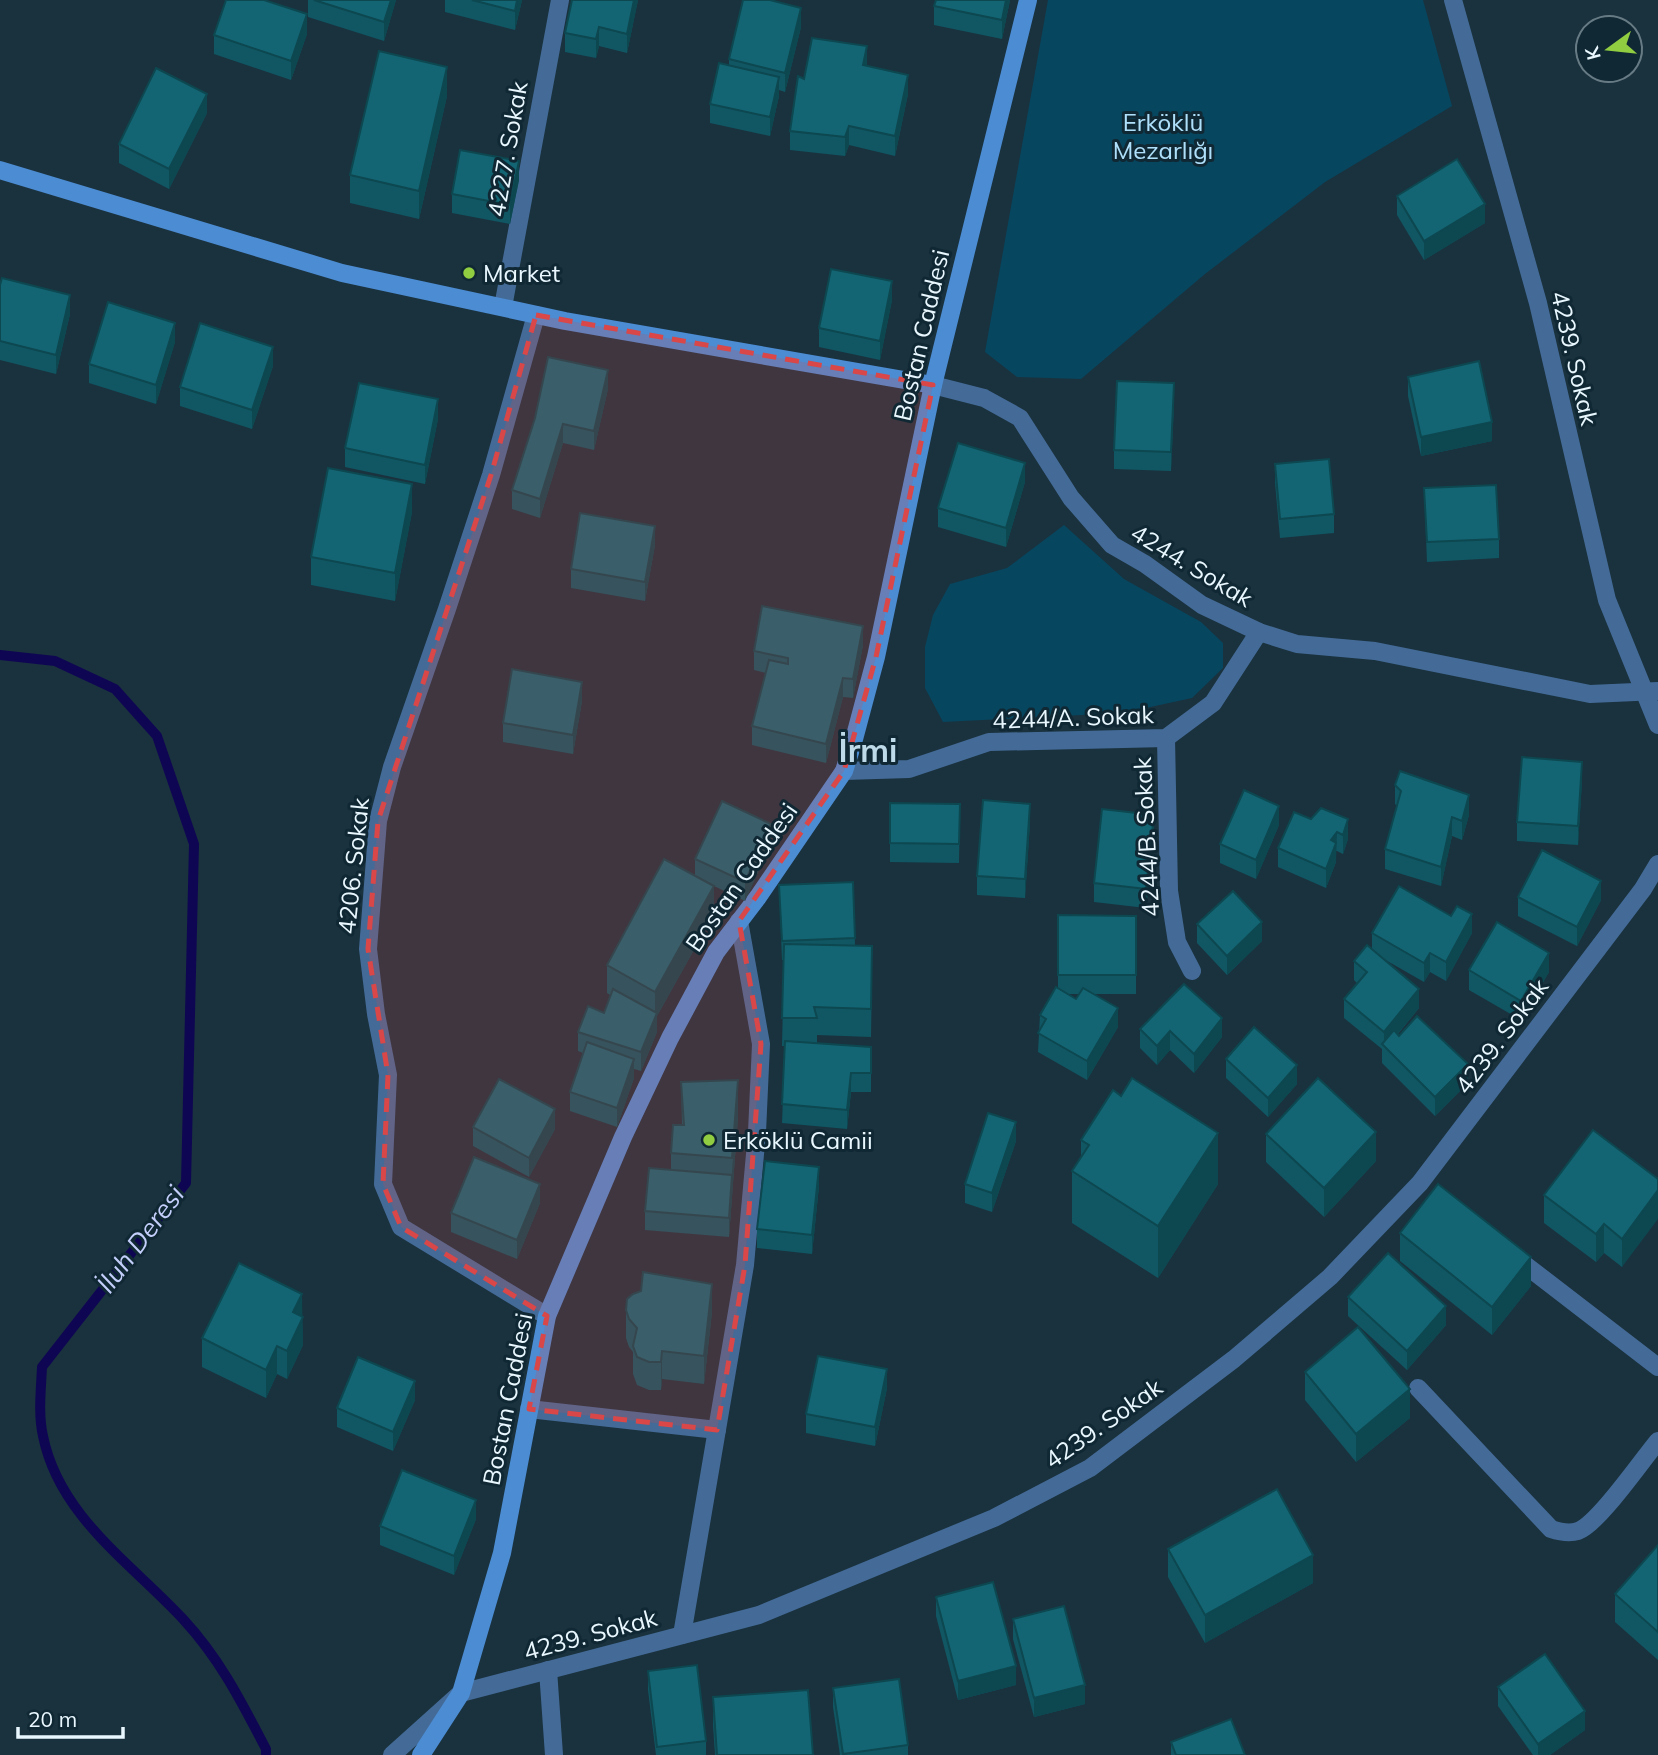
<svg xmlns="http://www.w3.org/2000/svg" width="1658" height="1755" font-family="Mulish,sans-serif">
<rect width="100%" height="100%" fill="#1a323e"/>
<g fill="#07465f">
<path d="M1048,0H1423L1452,106L1325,182L1205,274L1081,379L1017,377L985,352Z"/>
<path d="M1064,525L1124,579L1201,622L1223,643V668L1192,698L1123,713L943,722L925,688V647L933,615L950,584L1007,568Z"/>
</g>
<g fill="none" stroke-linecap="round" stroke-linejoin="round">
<path stroke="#0f0653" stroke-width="10" d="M0,655L55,661L115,689L157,736L194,844L186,1183L42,1367C41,1390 38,1414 43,1436C59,1516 131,1563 183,1619C220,1659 241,1701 266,1749V1755"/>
<g stroke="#446b98" stroke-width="18">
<path d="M1511,1254L1658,1367"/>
<path d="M1418,1388L1551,1529C1560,1532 1569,1534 1578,1531C1598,1524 1642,1460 1658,1441"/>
</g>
<g stroke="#446b98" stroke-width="18">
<path d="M1453,0L1538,303L1607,600L1658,725"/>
<path d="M503,307L560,0"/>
<path d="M536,315L491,475L447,609L392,767L378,821L368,949L376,1014L388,1075L383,1184L401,1227L547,1316"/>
<path d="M933,385L984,398L1020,418L1071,498L1112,545L1145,564L1202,605L1259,632L1297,644L1375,651L1590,694L1658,691"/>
<path d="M1166,738L1169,891L1177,942L1192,971"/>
<path d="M844,771L909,769L989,742L1166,738L1213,703L1259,632"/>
<path d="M529,1409L717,1430"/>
<path d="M682,1635L745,1265L757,1132L761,1044L739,921"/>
<path d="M548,1670L554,1755"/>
<path d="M392,1755L461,1693L759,1615L994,1518L1090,1468L1234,1359L1330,1277L1420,1183L1643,889L1658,864"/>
</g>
<g stroke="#4c8cd3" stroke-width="18">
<path d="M0,170L342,273L565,321L933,385"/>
<path d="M421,1755L461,1693L502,1553L547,1316L623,1137L670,1038L716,952L758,897L844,771L853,743L876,657L933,385L1028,0"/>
</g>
</g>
<g fill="#105763" fill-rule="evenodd">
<path d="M308,0H396L384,41L308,17Z"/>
<path d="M445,0H522L515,30L445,12Z"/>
<path d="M638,0L627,53L599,46L596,58L565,52V33Z"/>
<path d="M936,0H1010L1002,39L934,25V6Z"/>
<path d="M801,27L785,92L779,90V96L770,136L710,123V104L729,65V59Z"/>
<path d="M307,34L291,80L214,54V35Z"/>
<path d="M867,66L908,94L895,156L849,145L845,156L790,150V131L804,79Z"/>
<path d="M447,96L419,219L350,203V175Z"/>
<path d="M207,113L169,189L119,163V144Z"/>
<path d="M519,180L510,224L452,213V194Z"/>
<path d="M1397,196L1485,223L1424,260L1397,215Z"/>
<path d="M0,285L70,314L56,374L0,360Z"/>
<path d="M892,300L880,360L819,347V328Z"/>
<path d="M175,342L156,404L89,383V364Z"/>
<path d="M273,366L252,429L180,406V387Z"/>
<path d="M1408,377L1492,441L1421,456L1408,396Z"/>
<path d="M608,389L594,450L563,443L540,518L512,509V490L535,418Z"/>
<path d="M1174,402L1171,471L1114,469V450Z"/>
<path d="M438,419L425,484L345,467V448Z"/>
<path d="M1275,464L1334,514V533L1280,538L1275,483Z"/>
<path d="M1025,482L1006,547L938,527V508Z"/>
<path d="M1424,488L1499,539V558L1427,562Z"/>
<path d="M412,512L395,601L311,585V557Z"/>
<path d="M655,545L645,601L571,588V569Z"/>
<path d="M863,645L853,698L843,697L826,763L752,745V726L766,673L754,670V651Z"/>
<path d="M582,701L573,754L503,742V723Z"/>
<path d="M1582,781L1578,845L1517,841V822Z"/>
<path d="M1395,785L1469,815L1462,840L1452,836L1441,886L1385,869V849L1397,806L1395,804Z"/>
<path d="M890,803L960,804L959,863L890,862Z"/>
<path d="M1321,808L1348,839L1343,854L1337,851H1336V862L1326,888L1278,867V848L1311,819Z"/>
<path d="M1030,823L1025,898L977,895V876Z"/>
<path d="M1279,825L1256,879L1220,863V844Z"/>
<path d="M1154,834L1146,908L1094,902V883Z"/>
<path d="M771,843L745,901L714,886V914L657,1016V1032L641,1071L634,1069V1078L617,1127L570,1111V1092L583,1053L578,1051V1032L604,1013L610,995L607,993V965L695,876V859Z"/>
<path d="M853,882L855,946L872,975L871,1037L817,1035V1043L871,1047V1092H851L847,1129L782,1123L785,1046H782L784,960H782L779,885Z"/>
<path d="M1518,897L1601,900L1577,946L1518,916Z"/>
<path d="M1058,915L1136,916V994H1094L1118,1027L1087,1080L1038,1052L1040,1015L1058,989ZM1067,994H1079L1076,999Z"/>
<path d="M1197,924L1262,941L1227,975L1197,943Z"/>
<path d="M1372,933H1472L1446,981L1430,972L1424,982L1382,958L1419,1008L1398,1034L1468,1083L1435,1116L1382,1063V1049L1344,1018V999L1357,983L1354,980V961L1372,950Z"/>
<path d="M1469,970L1549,972L1521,1020L1469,990Z"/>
<path d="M1140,1029L1222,1037L1194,1073L1170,1050L1157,1065L1140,1048Z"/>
<path d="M1226,1059L1297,1084L1268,1117L1226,1078Z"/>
<path d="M681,1082L738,1117L729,1237L645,1230V1211L671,1170V1153L682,1125Z"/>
<path d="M473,1127L555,1129L529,1177L473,1146Z"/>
<path d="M1266,1134L1376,1161L1324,1217L1266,1162Z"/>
<path d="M1081,1140L1218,1184L1158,1278L1072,1223V1171L1081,1156Z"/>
<path d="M1016,1141L992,1212L965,1203V1184Z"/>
<path d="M1658,1179L1622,1267L1604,1253L1596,1262L1544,1223V1195Z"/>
<path d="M819,1186L812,1254L757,1248V1229Z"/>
<path d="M540,1203L517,1259L451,1232V1213Z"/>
<path d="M1400,1233L1531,1286L1492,1335L1400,1261Z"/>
<path d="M1348,1297L1446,1325L1407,1370L1348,1316Z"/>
<path d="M626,1310L712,1312L704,1384L662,1379L661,1390H649L637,1385L633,1374V1352L629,1347L626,1338Z"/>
<path d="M302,1316L303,1345L287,1379L277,1374L266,1398L202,1367V1338Z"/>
<path d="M1305,1372L1410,1418L1356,1462L1305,1400Z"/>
<path d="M887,1388L875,1446L806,1433V1414Z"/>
<path d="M415,1400L393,1451L337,1427V1408Z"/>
<path d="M476,1519L454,1575L380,1545V1526Z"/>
<path d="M1658,1545V1660L1615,1622V1594Z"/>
<path d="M1168,1549L1313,1583L1205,1643L1168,1577Z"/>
<path d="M936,1597L1016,1685L958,1700L936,1616Z"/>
<path d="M1013,1619L1085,1704L1034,1717L1013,1639Z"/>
<path d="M648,1671L706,1741V1755H656L648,1690Z"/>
<path d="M1498,1687L1585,1730L1550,1755H1533L1498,1706Z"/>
<path d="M833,1688L908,1745V1755H840L833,1707Z"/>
<path d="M713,1697L813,1755H715L713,1725Z"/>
<path d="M1171,1742L1245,1755H1171Z"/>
</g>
<g fill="#0d4750">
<path d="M391,0H396L384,41V22Z"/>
<path d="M517,0H522L515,30V11Z"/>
<path d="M634,0H638L627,53V34Z"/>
<path d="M1006,0H1010L1002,39V20Z"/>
<path d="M801,8V27L785,92V73Z"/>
<path d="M307,14V34L291,80V61Z"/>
<path d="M599,27V46L596,58V39Z"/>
<path d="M867,46V65H863Z"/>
<path d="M447,67V96L419,219V191Z"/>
<path d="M908,75V94L895,156V136Z"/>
<path d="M779,77V96L770,136V117Z"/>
<path d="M207,94V113L169,189V169Z"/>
<path d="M849,126V145L845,156V137Z"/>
<path d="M519,161V180L510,224V205Z"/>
<path d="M1485,204V223L1424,260V241Z"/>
<path d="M892,281V300L880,360V341Z"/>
<path d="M70,295V314L56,374V355Z"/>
<path d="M175,323V342L156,404V385Z"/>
<path d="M273,347V366L252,429V410Z"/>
<path d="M608,370V389L594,450V431Z"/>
<path d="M1174,383V402L1171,471V452Z"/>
<path d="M438,399V419L425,484V465Z"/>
<path d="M1492,422V441L1421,456V437Z"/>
<path d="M563,424V443L540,518V499Z"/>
<path d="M1025,463V482L1006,547V528Z"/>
<path d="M412,484V512L395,601V573Z"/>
<path d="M655,526V545L645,601V582Z"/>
<path d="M863,626V645L853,698V679Z"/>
<path d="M843,678V697L826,763V744Z"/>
<path d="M582,682V701L573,754V735Z"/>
<path d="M1582,762V781L1578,845V826Z"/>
<path d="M1469,795V815L1462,840V821Z"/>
<path d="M1030,804V823L1025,898V879Z"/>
<path d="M1279,806V825L1256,879V860Z"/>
<path d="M1154,815V834L1146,908V889Z"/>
<path d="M1452,817V836L1441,886V867Z"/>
<path d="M1348,819V839L1343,854V835Z"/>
<path d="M771,824V843L745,901V882Z"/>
<path d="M1337,832L1336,862L1326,888V869L1331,840Z"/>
<path d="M1601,881V900L1577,946V927Z"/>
<path d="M714,886V914L657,1016V1032L641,1071V1052L655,1017V992Z"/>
<path d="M1472,914V933L1446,981V962Z"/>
<path d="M1262,922V941L1227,975V956Z"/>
<path d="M1430,953V972L1424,982V963Z"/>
<path d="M1549,953V972L1521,1020V1001Z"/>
<path d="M1419,989V1008L1386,1048L1384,1046V1032Z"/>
<path d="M1118,1008V1027L1087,1080V1061Z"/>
<path d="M1222,1018V1037L1194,1073V1054Z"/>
<path d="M1170,1031V1050L1157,1065V1046Z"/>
<path d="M634,1059V1078L617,1127V1108Z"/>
<path d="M1468,1064V1083L1435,1116V1097Z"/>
<path d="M1297,1065V1084L1268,1117V1098Z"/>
<path d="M851,1073V1092L847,1129V1110Z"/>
<path d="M738,1080V1117L729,1237V1218Z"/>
<path d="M555,1109V1129L529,1177V1158Z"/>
<path d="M1016,1122V1141L992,1212V1193Z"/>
<path d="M1376,1132V1161L1324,1217V1188Z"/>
<path d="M1218,1133V1184L1158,1278V1226Z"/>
<path d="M819,1167V1186L812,1254V1235Z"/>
<path d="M540,1184V1203L517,1259V1240Z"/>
<path d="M1658,1190V1219L1622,1267V1239Z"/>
<path d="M1604,1224V1253L1596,1262V1234Z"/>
<path d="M1531,1257V1286L1492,1335V1307Z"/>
<path d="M712,1284V1312L704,1384V1356Z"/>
<path d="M302,1294L303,1345L287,1379V1351L293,1312Z"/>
<path d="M1446,1306V1325L1407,1370V1351Z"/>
<path d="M277,1346V1374L266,1398V1370Z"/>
<path d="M662,1351V1379L661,1390V1362Z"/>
<path d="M887,1369V1388L875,1446V1427Z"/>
<path d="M415,1381V1400L393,1451V1432Z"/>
<path d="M1410,1389V1418L1356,1462V1434Z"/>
<path d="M476,1500V1519L454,1575V1556Z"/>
<path d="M1313,1555V1583L1205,1643V1615Z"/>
<path d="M1016,1666V1685L958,1700V1681Z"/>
<path d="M1085,1685V1704L1034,1717V1698Z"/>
<path d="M1585,1711V1730L1550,1755H1538V1744Z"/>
</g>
<g fill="#136573" stroke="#0d4750" stroke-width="2">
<path d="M226,0H264L307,14L291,61L214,35Z"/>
<path d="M314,0H391L384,22Z"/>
<path d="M472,0H517L515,11Z"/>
<path d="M572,0H634L627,34L599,27L596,39L565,33Z"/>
<path d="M743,0H770L801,8L785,73L729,59Z"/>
<path d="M936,0H1006L1002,20L934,6Z"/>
<path d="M812,38L867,46L863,65L908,75L895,136L849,126L845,137L790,131L798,76L804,79Z"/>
<path d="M379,51L447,67L419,191L350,175Z"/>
<path d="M719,63L779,77L770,117L710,104Z"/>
<path d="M156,68L207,94L169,169L119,144Z"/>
<path d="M460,150L519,161L510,205L452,194Z"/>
<path d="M1457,159L1485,204L1424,241L1397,196Z"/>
<path d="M831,269L892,281L880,341L819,328Z"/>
<path d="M2,278L70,295L56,355L0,341V285Z"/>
<path d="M108,302L175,323L156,385L89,364Z"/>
<path d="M200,323L273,347L252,410L180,387Z"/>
<path d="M548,357L608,370L594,431L563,424L540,499L512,490L535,418Z"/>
<path d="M1479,361L1492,422L1421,437L1408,377Z"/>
<path d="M1117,381L1174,383L1171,452L1114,450Z"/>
<path d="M359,383L438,399L425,465L345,448Z"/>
<path d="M958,443L1025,463L1006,528L938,508Z"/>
<path d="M1329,459L1334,514L1280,519L1275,464Z"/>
<path d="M328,468L412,484L395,573L311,557Z"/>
<path d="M1496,485L1499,539L1427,542L1424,488Z"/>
<path d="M580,513L655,526L645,582L571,569Z"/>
<path d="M762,606L863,626L853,679L843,678L826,744L752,726L769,660L788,664V658L754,651Z"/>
<path d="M512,669L582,682L573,735L503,723Z"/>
<path d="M1522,757L1582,762L1578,826L1517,822Z"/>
<path d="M1400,771L1469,795L1462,821L1452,817L1441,867L1385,849L1401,791L1395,785Z"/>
<path d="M1244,790L1279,806L1256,860L1220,844Z"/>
<path d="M983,800L1030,804L1025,879L977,876Z"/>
<path d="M722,801L771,824L745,882L695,859Z"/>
<path d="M890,803L960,804L959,844L890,843Z"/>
<path d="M1321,808L1348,819L1343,835L1337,832L1331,840L1336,843L1326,869L1278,848L1294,812L1311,819Z"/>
<path d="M1102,809L1154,815L1146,889L1094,883Z"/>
<path d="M1542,850L1601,881L1577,927L1518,897Z"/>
<path d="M664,859L714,886L655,992L607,965Z"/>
<path d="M853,882L855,938L782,941L779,885Z"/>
<path d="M1399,886L1451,916L1457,906L1472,914L1446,962L1430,953L1424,963L1372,933Z"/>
<path d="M1233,891L1262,922L1227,956L1197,924Z"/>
<path d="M1058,915L1136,916V975H1058Z"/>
<path d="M1497,922L1549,953L1521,1001L1469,970Z"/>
<path d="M784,944L872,946L871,1009L814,1007L817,1018H782Z"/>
<path d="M1367,945L1419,989L1384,1032L1344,999L1367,972L1354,961Z"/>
<path d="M1184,984L1222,1018L1194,1054L1170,1031L1157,1046L1140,1029Z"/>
<path d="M1056,987L1076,999L1083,988L1118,1008L1087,1061L1038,1033L1046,1019L1040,1015Z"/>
<path d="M613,989L657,1013L641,1052L578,1032L588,1006L604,1013Z"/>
<path d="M1417,1016L1468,1064L1435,1097L1382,1044L1394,1030L1399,1036Z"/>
<path d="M1254,1027L1297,1065L1268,1098L1226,1059Z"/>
<path d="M785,1041L871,1047V1073H851L847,1110L782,1104Z"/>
<path d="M587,1042L634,1059L617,1108L570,1092Z"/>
<path d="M1132,1078L1218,1133L1158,1226L1072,1171L1089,1145L1081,1140L1113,1090L1121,1096Z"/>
<path d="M1318,1078L1376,1132L1324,1188L1266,1134Z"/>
<path d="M499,1079L555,1109L529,1158L473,1127Z"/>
<path d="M738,1080L732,1158L671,1153L673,1125H684L681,1082Z"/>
<path d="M988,1113L1016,1122L992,1193L965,1184Z"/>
<path d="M1593,1130L1658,1179V1190L1622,1239L1604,1224L1596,1234L1544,1195Z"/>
<path d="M474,1157L540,1184L517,1240L451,1213Z"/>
<path d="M765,1161L819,1167L812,1235L757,1229Z"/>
<path d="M649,1168L732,1175L729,1218L645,1211Z"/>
<path d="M1438,1184L1531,1257L1492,1307L1400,1233Z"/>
<path d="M1388,1253L1446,1306L1407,1351L1348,1297Z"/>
<path d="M239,1263L302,1294L293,1312L303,1317L287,1351L277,1346L266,1370L202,1338Z"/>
<path d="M643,1272L712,1284L704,1356L662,1351L661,1362H649L637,1357L633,1346L637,1328L629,1319L626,1310L627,1299L633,1294L641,1291Z"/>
<path d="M1358,1327L1410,1389L1356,1434L1305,1372Z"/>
<path d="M818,1356L887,1369L875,1427L806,1414Z"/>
<path d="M358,1357L415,1381L393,1432L337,1408Z"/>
<path d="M402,1470L476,1500L454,1556L380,1526Z"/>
<path d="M1277,1489L1313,1555L1205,1615L1168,1549Z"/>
<path d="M1658,1545V1632L1615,1594Z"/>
<path d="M993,1582L1016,1666L958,1681L936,1597Z"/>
<path d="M1064,1606L1085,1685L1034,1698L1013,1619Z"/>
<path d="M1545,1654L1585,1711L1538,1744L1498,1687Z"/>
<path d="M697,1665L706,1741L657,1747L648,1671Z"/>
<path d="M899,1679L908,1745L843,1754L833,1688Z"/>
<path d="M808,1690L813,1755H717L713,1697Z"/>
<path d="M1231,1719L1245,1755H1176L1171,1742Z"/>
</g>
<path fill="#d94748" fill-opacity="0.2" stroke="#d94748" stroke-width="5" stroke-dasharray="14 9" stroke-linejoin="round" d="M536,315L933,385L876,657L844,771L739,921L761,1044L745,1265L717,1430L529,1409L547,1316L401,1227L383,1184L388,1075L368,949L378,821L491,475Z"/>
<g fill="#90cd41" stroke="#102833" stroke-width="2.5">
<circle cx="469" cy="273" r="7"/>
<circle cx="709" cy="1140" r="7"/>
</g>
<g text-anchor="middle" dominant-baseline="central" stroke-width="6" stroke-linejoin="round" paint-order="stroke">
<g font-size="24" fill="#afe0fb" stroke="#102833">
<text x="1163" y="122">Erköklü<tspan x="1163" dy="28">Mezarlığı</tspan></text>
</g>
<g font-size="24" fill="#e9f7ff" stroke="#102833">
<text transform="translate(507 149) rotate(-80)">4227. Sokak</text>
<text transform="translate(921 335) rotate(-77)">Bostan Caddesi</text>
<text transform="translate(1575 358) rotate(77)">4239. Sokak</text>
<text transform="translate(1192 565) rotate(31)">4244. Sokak</text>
<text transform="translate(1073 717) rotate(-2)">4244/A. Sokak</text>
<text transform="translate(1146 837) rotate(-93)">4244/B. Sokak</text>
<text transform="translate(353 866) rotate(-84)">4206. Sokak</text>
<text transform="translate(741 877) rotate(-55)">Bostan Caddesi</text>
<text transform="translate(1501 1036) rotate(-53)">4239. Sokak</text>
<text transform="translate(507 1399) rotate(-79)">Bostan Caddesi</text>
<text transform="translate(1103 1423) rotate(-35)">4239. Sokak</text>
<text transform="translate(590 1634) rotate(-15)">4239. Sokak</text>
</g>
<g font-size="24" fill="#e9f7ff" stroke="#102833" text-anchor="start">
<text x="483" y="273">Market</text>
<text x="723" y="1140">Erköklü Camii</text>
</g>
<g font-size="26" font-style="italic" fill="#c3cefa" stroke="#102833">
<text transform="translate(140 1239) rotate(-53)">İluh Deresi</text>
</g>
<g font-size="32" font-weight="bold" fill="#bedae9" stroke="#102833">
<text x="868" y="750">İrmi</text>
</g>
</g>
<g transform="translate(1609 49) rotate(255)"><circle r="33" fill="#102833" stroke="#677b85" stroke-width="2"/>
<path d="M0-5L12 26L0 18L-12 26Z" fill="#90cd41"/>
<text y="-10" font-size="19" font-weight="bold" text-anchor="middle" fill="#e9f7ff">K</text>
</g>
<path d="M18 1727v10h105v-10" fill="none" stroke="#e9f7ff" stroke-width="3.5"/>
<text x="28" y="1727" font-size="21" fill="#e9f7ff" stroke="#102833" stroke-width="5" paint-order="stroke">20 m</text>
</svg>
